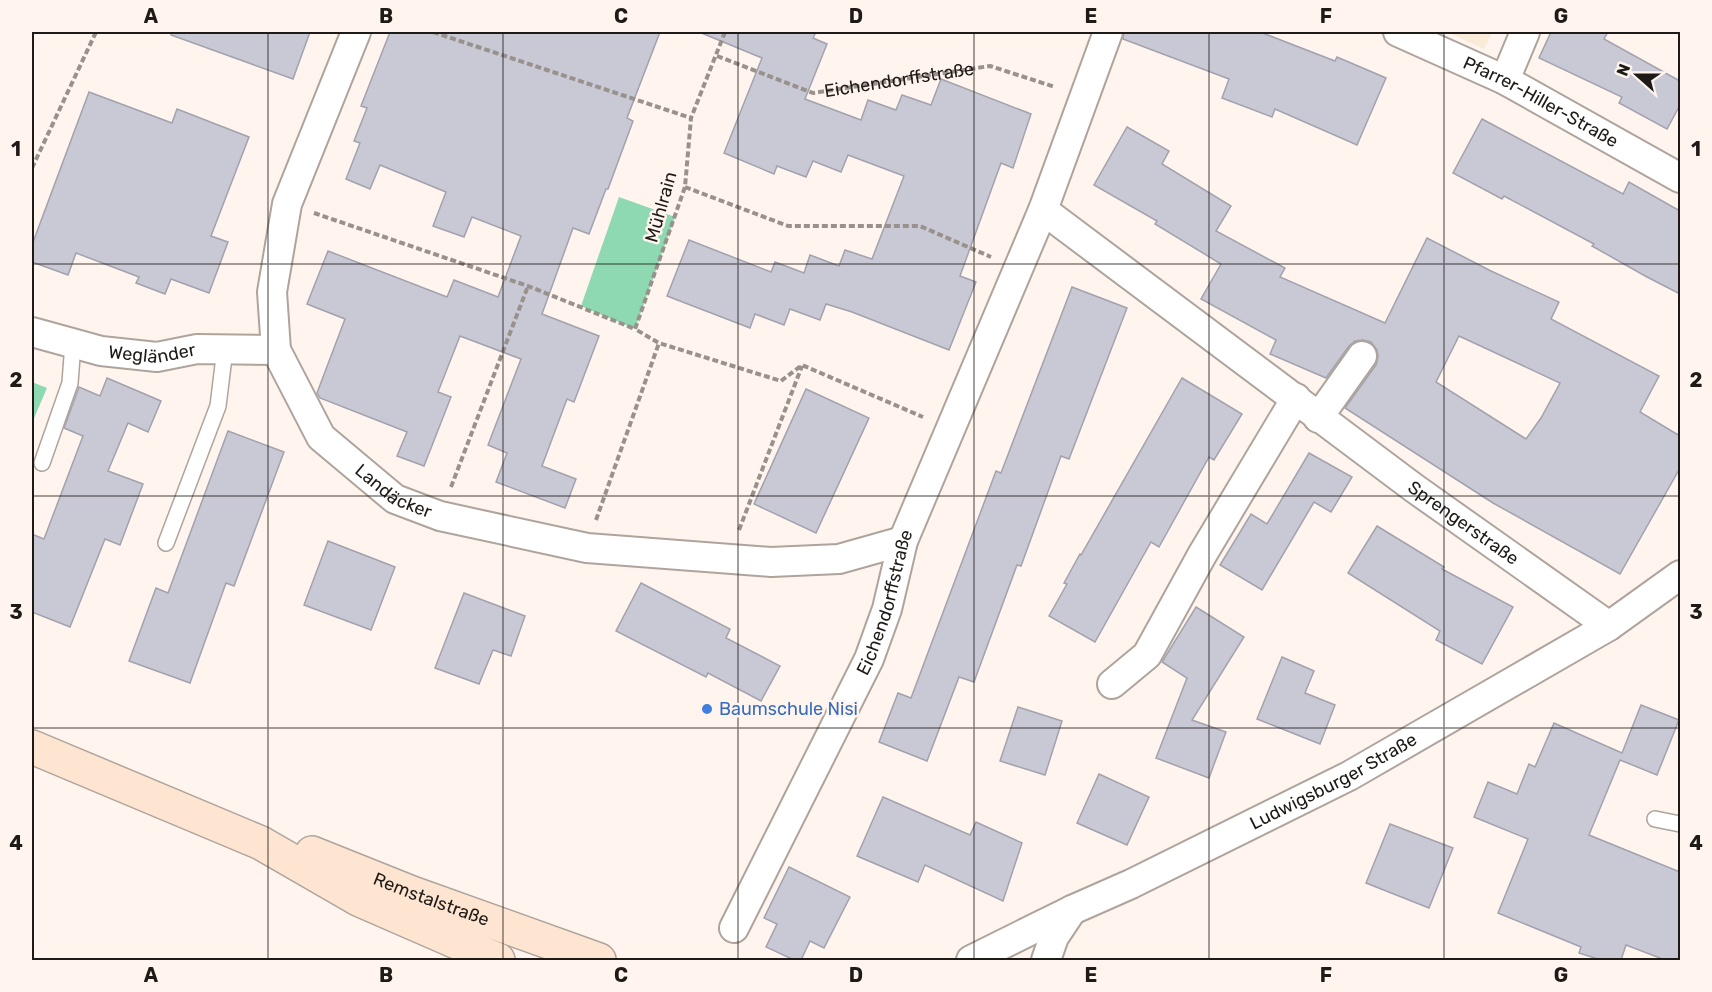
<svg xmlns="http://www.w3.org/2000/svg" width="1712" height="992" font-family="Rubik,sans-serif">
<rect width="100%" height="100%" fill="#fff5ee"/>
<path fill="#f9ebd8" d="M1447,32H1492L1484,49Z"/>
<g fill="#8ed8b2">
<path d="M619,197L675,217L635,329L581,306Z"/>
<path d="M32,382L47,388L32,423Z"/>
</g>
<g fill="#c9c9d5" stroke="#a2a2ae" stroke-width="1.5" fill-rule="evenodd">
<path d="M171,32H310L293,79L171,35Z"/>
<path d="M390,32H660L627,118L633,121L608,189H606L589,234L573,228L542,314L599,336L574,402L567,399L542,466L576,479L565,508L496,482L507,453L488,445L521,359L460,336L438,392L451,397L424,466L397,456L407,432L320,398L317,393L345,319L307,304L328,251L447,297L454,280L498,297L521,236L472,217L464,237L433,226L446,192L380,165L370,189L346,179L360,143L354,141L367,108L361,106Z"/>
<path d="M699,32H816L813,38L827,44L805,99L861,120L868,100L896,110L902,95L931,105L941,79L1031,114L1013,168L1001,163L960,276L976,282L949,350L852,312L826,304L820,320L790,309L784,325L755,314L750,328L667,296L689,240L771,272L775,262L804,273L810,255L839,266L845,250L872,259L904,176L848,155L841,172L813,161L806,177L777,166L774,174L724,153L762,58Z"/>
<path d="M1124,32H1260L1335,61L1337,57L1386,78L1357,145L1275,109L1272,117L1222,98L1229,79L1123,39Z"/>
<path d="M1551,32H1608L1604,39L1680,81V105L1667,129L1619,103L1622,97L1539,58Z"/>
<path d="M89,92L172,123L177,109L249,137L211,236L228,242L209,293L171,279L165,294L136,283L139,277L76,253L68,275L32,262V245Z"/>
<path d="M1482,119L1623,194L1629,182L1680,211V294L1647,277L1592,246L1594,244L1504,196L1502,199L1453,173Z"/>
<path d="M1127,127L1169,151L1162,164L1231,206L1216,231L1285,268L1280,277L1385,323L1427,238L1491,271L1559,302L1551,319L1659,376L1640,412L1680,436V468L1620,574L1493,503L1345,408L1376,365L1378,357L1377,350L1371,342L1363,340L1355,341L1349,346L1326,378L1270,354L1276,340L1201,299L1221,264L1155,224L1157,221L1094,185ZM1459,336L1560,383L1541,418L1526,439L1436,382Z"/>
<path d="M1072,287L1127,308L1069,459L1061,456L1021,566L1017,565L974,682L959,677L927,761L879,742L898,693L911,698L996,471L1001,473Z"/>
<path d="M107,378L161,401L148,432L128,423L108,471L143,484L120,545L105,539L70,627L32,612V534L44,539L83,436L64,428L79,387L100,396Z"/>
<path d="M1182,378L1242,414L1214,460L1209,457L1159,547L1151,542L1095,642L1049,616L1067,584L1064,583L1080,554L1081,555Z"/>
<path d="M806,389L869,418L816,533L754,504Z"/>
<path d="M228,431L284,452L234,586L226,583L190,683L129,661L156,588L168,593Z"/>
<path d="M1309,453L1352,477L1331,512L1314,502L1262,590L1220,565L1251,514L1267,524Z"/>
<path d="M1377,526L1444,567L1442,569L1513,607L1482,664L1436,640L1440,631L1348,573Z"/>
<path d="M328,541L395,567L371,630L304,605Z"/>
<path d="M641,583L730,629L726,638L780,666L761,701L708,673L706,677L616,631Z"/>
<path d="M464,593L525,616L511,656L493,650L479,684L435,668Z"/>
<path d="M1196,607L1244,637L1192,720L1226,732L1209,778L1156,758L1187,678L1162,662Z"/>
<path d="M1282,657L1314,671L1305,693L1335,705L1320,744L1257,719Z"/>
<path d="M1641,705L1679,720L1657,775L1620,760L1589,835L1680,872V960H1665L1626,945L1621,960H1601L1579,953L1581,947L1498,913L1528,839L1474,817L1488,782L1517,794L1529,764L1535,767L1554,723L1622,753Z"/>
<path d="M1018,707L1062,721L1045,775L1000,761Z"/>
<path d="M1099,774L1149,797L1127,845L1077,823Z"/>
<path d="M883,797L970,835L976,822L1022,843L1003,901L925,865L918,882L857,856Z"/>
<path d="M1390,824L1453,848L1429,908L1366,883Z"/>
<path d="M789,867L850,897L824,948L810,941L801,960H794L766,947L777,924L764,918Z"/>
</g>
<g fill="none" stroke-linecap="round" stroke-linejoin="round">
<defs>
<g id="service">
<path d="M42,463L70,383L73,343"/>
<path d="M166,543L218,406L225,349"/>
<path d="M1655,819L1680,824"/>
</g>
<g id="minor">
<path id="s2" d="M356,32L287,204L272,292L276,350L321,437L395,499L440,516L587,548L771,562L839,559L903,541"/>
<path id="s3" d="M1398,32L1505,80L1680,178"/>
<path d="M1505,80L1525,32"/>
<path id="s4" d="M1043,210L1414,488L1609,626"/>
<path id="s5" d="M32,332L101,351L157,357L197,349L276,350"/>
<path d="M1318,418L1362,356"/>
<path d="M1112,684L1147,655L1202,555L1296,398"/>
<path id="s6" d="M734,928L869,659L887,609L903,541L1043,210L1108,32"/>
<path id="s7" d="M971,960L1072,910L1131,884L1349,776L1609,626L1680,575"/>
<path d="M1046,960L1054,937L1072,910"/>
</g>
<g id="secondary">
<path d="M32,747L261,843L358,899L498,960"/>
<path id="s8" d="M312,853L412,893L599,960"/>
</g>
</defs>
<use href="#service" stroke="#afa49c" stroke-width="18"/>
<use href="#minor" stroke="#afa49c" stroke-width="32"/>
<use href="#secondary" stroke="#afa49c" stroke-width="36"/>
<g stroke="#98918c" stroke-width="4" stroke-dasharray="6 3" stroke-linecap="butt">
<path d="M433,32L691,118"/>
<path d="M725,32L691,118L685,187L635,329L659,343L781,381L802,365L923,417"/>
<path id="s1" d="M717,56L813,93L990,66L1055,87"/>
<path d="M32,168L96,32"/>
<path d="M685,187L788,226H920L991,257"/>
<path d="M314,213L528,286L635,329"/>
<path d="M451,487L528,286"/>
<path d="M596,520L659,343"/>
<path d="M739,530L802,366"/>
</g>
<use href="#service" stroke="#fff" stroke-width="15"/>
<use href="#minor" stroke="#fff" stroke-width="28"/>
<use href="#secondary" stroke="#fde5d1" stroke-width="33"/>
</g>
<path fill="none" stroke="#1e1a17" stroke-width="1.5" stroke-opacity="0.55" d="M268,32V960M503,32V960M738,32V960M974,32V960M1209,32V960M1444,32V960M32,264H1680M32,496H1680M32,728H1680"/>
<circle fill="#3f7fe0" stroke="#fff5ee" stroke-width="2" cx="707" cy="709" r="6"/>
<g text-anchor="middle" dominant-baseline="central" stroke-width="5" stroke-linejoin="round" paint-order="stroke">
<g font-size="18" fill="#1e1a17" stroke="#fff5ee">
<text stroke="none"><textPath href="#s1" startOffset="190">Eichendorffstraße</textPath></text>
<text stroke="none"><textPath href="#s3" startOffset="159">Pfarrer-Hiller-Straße</textPath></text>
<text transform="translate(661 207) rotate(-74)">Mühlrain</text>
<text stroke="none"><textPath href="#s5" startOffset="123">Wegländer</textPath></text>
<text stroke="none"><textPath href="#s2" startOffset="522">Landäcker</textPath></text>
<text stroke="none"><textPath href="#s4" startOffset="524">Sprengerstraße</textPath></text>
<text stroke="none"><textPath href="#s6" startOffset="360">Eichendorffstraße</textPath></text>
<text stroke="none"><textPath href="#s7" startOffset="404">Ludwigsburger Straße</textPath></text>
<text stroke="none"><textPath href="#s8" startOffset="128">Remstalstraße</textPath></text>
</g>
<g font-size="18" fill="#366cbe" stroke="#fff5ee" text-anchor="start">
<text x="719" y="709">Baumschule Nisi</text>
</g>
</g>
<rect width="1712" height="992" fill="none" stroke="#fff5ee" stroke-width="66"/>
<g transform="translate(1637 75) rotate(291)" stroke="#fff5ee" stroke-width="4.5" paint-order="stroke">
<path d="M0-4.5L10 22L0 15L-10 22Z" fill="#1e1a17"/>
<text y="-9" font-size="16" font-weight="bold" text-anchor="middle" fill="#1e1a17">N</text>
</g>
<rect x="33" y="33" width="1646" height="926" fill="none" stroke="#1e1a17" stroke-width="2"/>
<g font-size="20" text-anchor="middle" font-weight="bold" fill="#1e1a17">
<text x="151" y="23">A</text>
<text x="386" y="23">B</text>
<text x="621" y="23">C</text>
<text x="856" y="23">D</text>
<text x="1091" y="23">E</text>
<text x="1326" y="23">F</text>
<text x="1561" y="23">G</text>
<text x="16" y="156">1</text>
<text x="1696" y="156">1</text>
<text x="16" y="387">2</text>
<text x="1696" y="387">2</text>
<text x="16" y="619">3</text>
<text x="1696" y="619">3</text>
<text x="16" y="850">4</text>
<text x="1696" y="850">4</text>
<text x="151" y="982">A</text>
<text x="386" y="982">B</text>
<text x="621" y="982">C</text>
<text x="856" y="982">D</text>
<text x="1091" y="982">E</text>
<text x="1326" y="982">F</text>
<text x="1561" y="982">G</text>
</g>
</svg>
